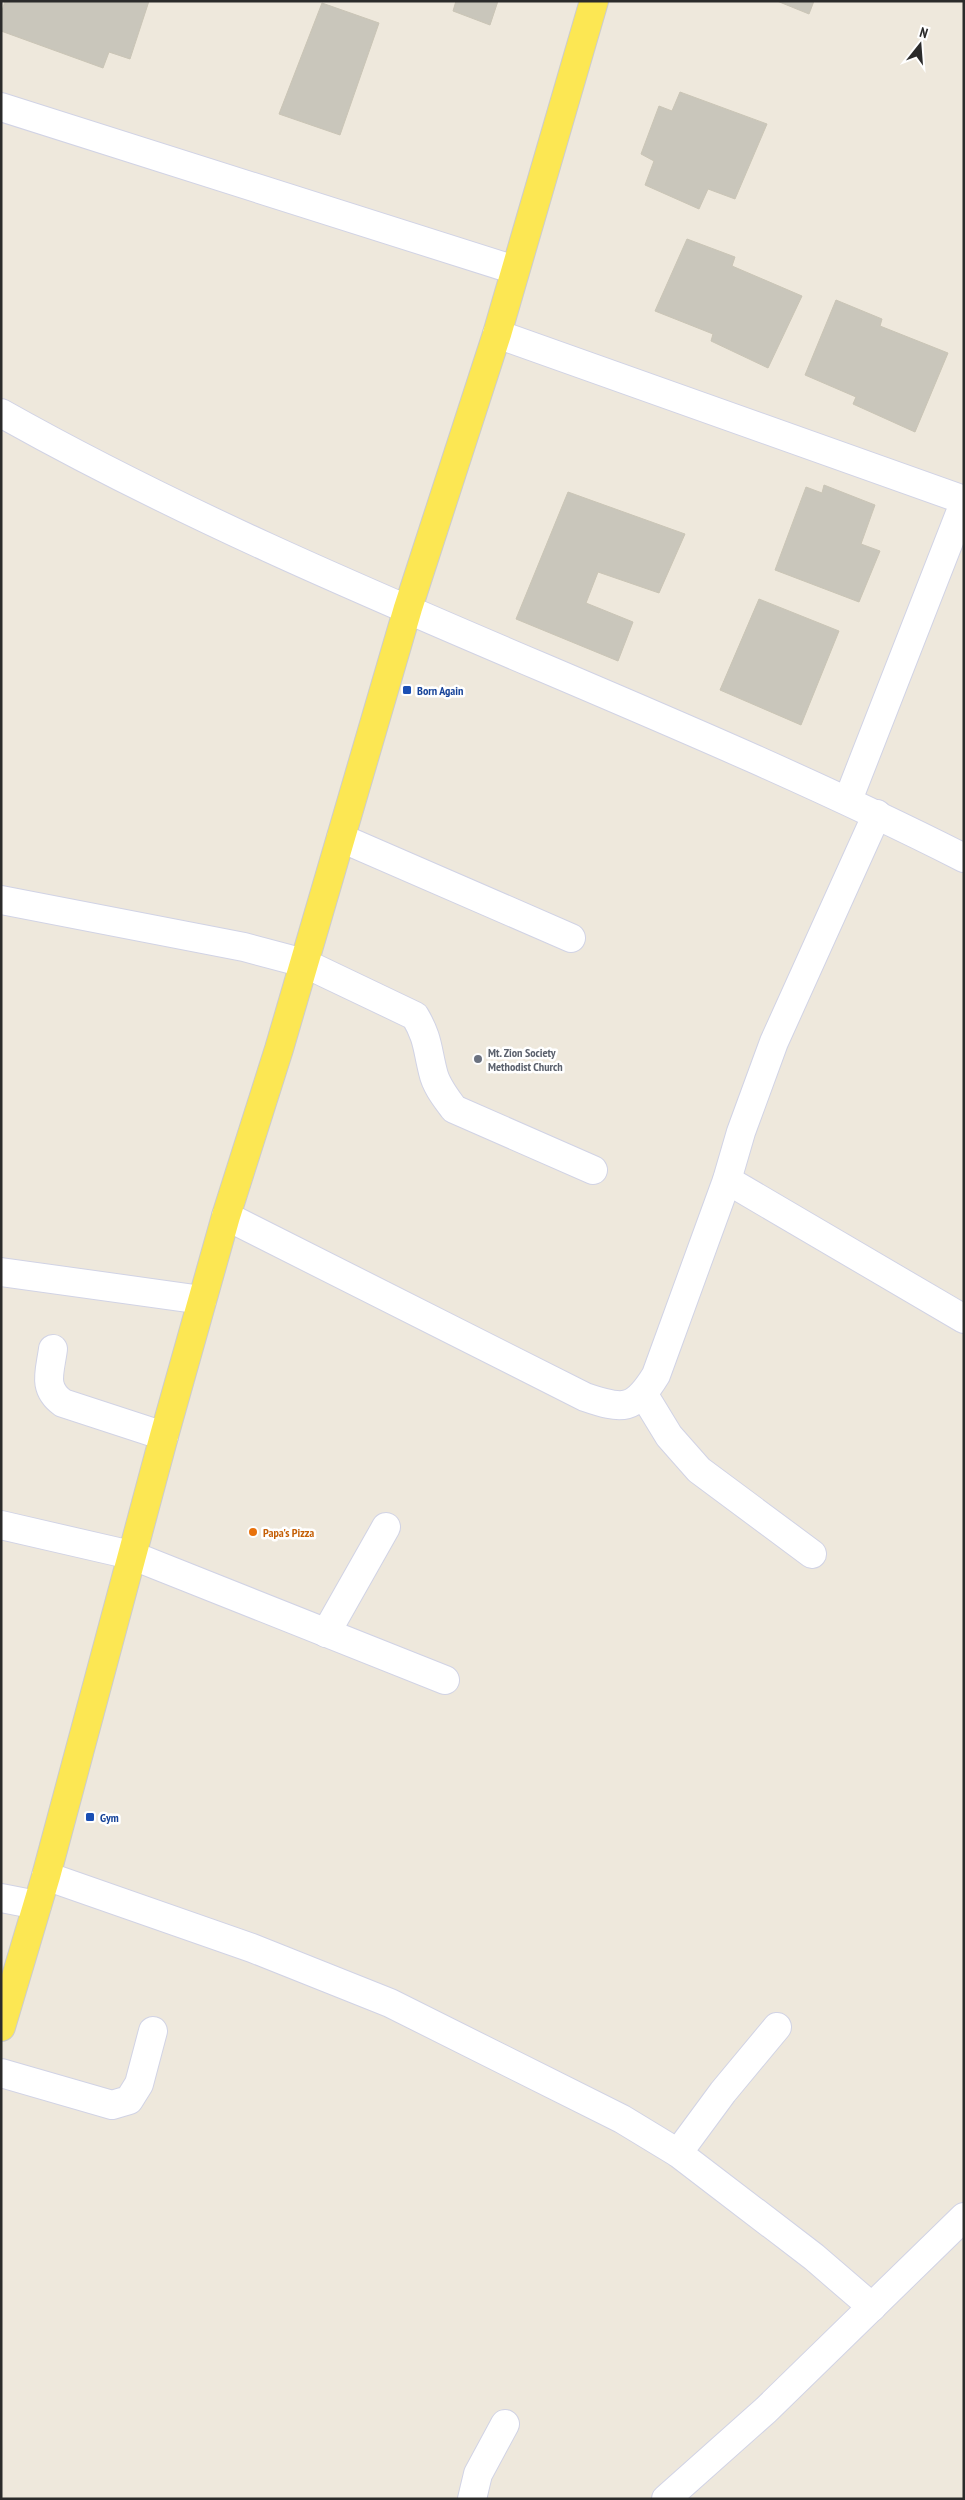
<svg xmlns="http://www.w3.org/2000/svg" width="965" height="2500" font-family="'PT Sans Narrow',sans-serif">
<rect width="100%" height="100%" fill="#eee8dc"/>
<g fill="#c9c6bb" stroke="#cac5b6">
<path d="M5,1H149L130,59L109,52L103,68L1,31V14Z"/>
<path d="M456,1H498L490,25L453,11Z"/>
<path d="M777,1H814L809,14Z"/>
<path d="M322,3L379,23L340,135L279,114Z"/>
<path d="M680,92L767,124L735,199L708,189L699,209L645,185L654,161L641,154L659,106L672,111Z"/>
<path d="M687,239L735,257L732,266L802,296L768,368L711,341L713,334L655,311Z"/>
<path d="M836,300L882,319L880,326L948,353L915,432L853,404L856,397L805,375Z"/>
<path d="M824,485L875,505L861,544L880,551L859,602L775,570L806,487L822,493Z"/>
<path d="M568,492L685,534L659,593L598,572L586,603L633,622L618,661L516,619Z"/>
<path d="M759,599L839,631L801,725L720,690Z"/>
</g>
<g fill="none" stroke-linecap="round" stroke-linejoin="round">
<defs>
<g id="minor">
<path d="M1,107L515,270"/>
<path d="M497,334L964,500"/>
<path d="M1,413C310,587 648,698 964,858"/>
<path d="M848,800L964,503"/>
<path d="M341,838L571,938"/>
<path d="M1,900L244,947L304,963L415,1016C428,1038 427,1048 433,1072C436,1086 446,1098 454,1109L593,1170"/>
<path d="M727,1180L964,1319"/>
<path d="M226,1216L585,1397C623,1410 634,1411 656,1375L727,1180L741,1132L774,1042L877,814"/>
<path d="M1,1272L202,1300"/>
<path d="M53,1349C50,1372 42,1388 63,1403L164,1436"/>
<path d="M644,1395L669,1436L699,1470L812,1554"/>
<path d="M1,1525L131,1555L445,1680"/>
<path d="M326,1633L386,1527"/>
<path d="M46,1876L252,1948L390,2003L622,2119L678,2153L814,2257L872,2307"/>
<path d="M1,1898L37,1905"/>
<path d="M1,2073L112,2105L129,2100L139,2084L153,2031"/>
<path d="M678,2153L723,2092L777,2027"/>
<path d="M472,2499L478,2474L505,2424"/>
<path d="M666,2499L766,2410L964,2217"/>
</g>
<path id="major" d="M1,2027L46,1876L164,1436L226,1216L279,1049L408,608L497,334L594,1"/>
</defs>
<use href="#minor" stroke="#d1d3e5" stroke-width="30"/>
<use href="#major" stroke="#ccc" stroke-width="30"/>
<use href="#minor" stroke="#fff" stroke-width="28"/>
<use href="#major" stroke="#fce753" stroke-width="28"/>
</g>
<g fill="#1a4fb4" stroke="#fff" stroke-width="2">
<rect x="402" y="685" width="10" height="10" rx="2.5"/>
<rect x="85" y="1812" width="10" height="10" rx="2.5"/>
</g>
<circle fill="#6b7280" stroke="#fff" stroke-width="2" cx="478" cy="1059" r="5"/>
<circle fill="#e8710a" stroke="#fff" stroke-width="2" cx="253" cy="1532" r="5"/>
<g text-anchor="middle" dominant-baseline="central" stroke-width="5" stroke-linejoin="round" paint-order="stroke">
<g font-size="12" font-weight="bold" fill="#164399" stroke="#fff" text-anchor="start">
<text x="417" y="690">Born Again</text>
<text x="100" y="1817">Gym</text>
</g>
<g font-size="12" font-weight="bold" fill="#5b616d" stroke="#fff" text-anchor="start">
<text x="488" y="1052">Mt. Zion Society<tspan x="488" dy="14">Methodist Church</tspan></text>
</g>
<g font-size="12" font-weight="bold" fill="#c56008" stroke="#fff" text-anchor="start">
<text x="263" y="1532">Papa's Pizza</text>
</g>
</g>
<rect width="965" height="2500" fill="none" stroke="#2b2b2b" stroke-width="5"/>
<g transform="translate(920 45) rotate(17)" stroke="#ffffff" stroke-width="4" paint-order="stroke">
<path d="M0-4L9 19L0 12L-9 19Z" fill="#2b2b2b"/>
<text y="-8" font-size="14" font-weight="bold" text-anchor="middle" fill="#2b2b2b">N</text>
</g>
</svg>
